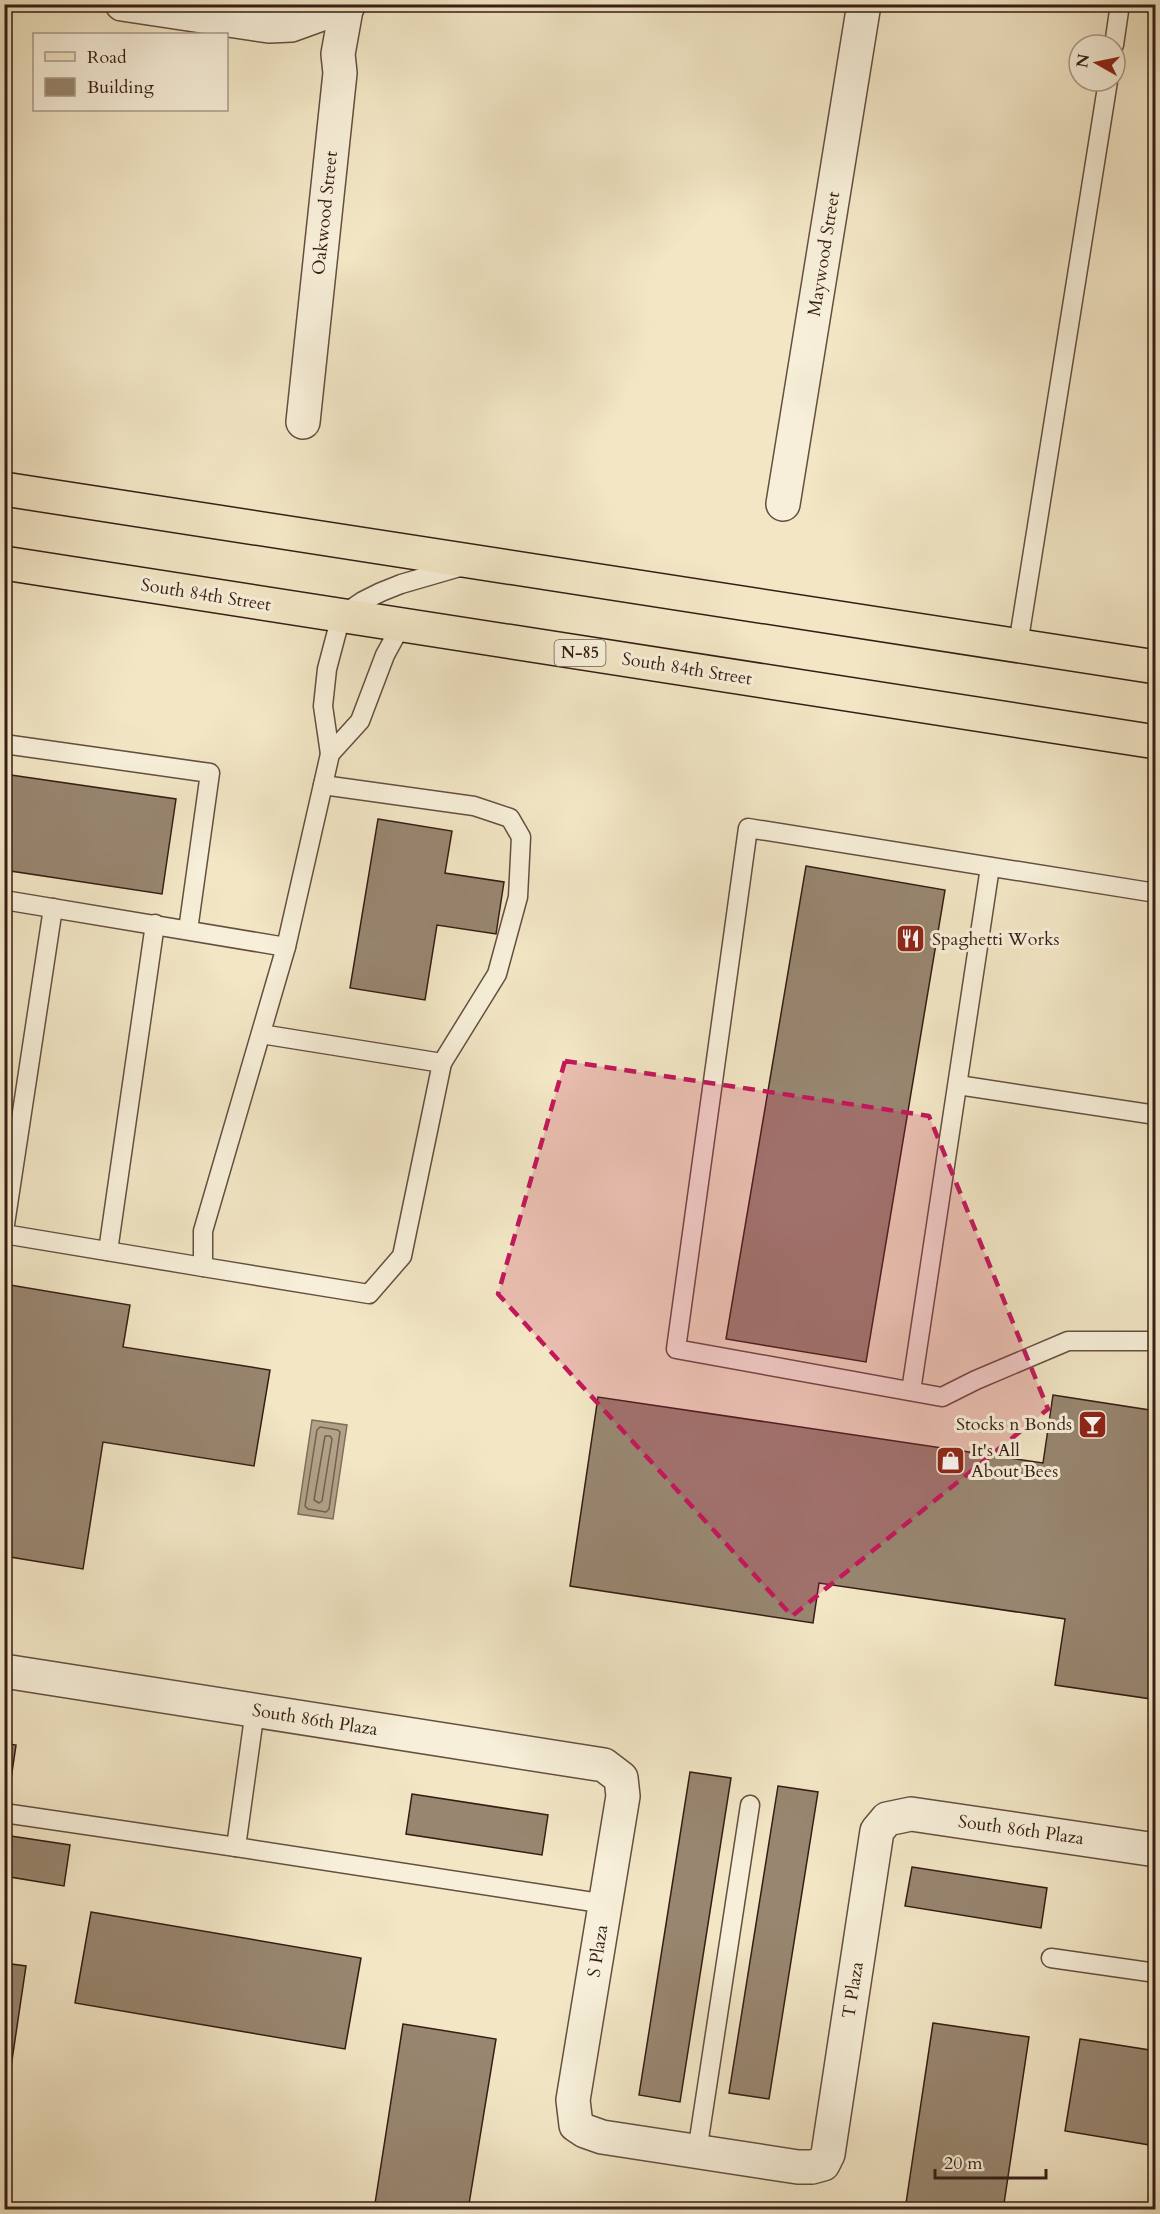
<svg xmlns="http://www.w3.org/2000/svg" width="1160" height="2214" font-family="Cardo,serif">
<rect width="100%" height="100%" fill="#f2e6c5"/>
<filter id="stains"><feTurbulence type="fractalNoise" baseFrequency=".00333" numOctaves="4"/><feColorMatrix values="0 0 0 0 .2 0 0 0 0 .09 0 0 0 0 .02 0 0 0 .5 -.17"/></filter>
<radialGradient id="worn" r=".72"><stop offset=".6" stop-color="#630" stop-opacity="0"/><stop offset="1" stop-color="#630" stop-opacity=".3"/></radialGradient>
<path fill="#b2a289" stroke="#806d5a" stroke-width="1.5" d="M312,1420L347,1425L333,1519L298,1514Z"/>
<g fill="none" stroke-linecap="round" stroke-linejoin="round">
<g stroke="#74604e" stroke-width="1.5">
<path d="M320,1427L338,1430L340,1432L329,1509L326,1512L308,1509L305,1506L317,1430Z"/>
<path d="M325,1436H330L332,1439L322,1501L319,1503L314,1500Z"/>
</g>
</g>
<g fill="#988670" stroke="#361d14" stroke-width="1.5">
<path d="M4,774L176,799L162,894L4,870Z"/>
<path d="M378,819L452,831L445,873L504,882L496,934L437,925L425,1000L350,988Z"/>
<path d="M806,866L945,890L866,1362L726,1339Z"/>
<path d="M4,1284L130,1305L123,1347L270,1370L254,1466L103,1442L83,1569L4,1556Z"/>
<path d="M1053,1395L1156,1411V1710L1150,1709L1151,1699L1055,1685L1065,1619L819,1583L813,1623L570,1586L598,1397L1043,1463Z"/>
<path d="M4,1743L16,1745L10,1786L4,1785Z"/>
<path d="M690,1772L731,1778L680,2102L639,2095Z"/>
<path d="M778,1786L818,1792L769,2099L729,2093Z"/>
<path d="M412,1794L548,1815L542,1855L406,1834Z"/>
<path d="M4,1835L70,1845L64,1886L4,1876Z"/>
<path d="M912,1867L1047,1888L1041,1928L905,1906Z"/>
<path d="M91,1912L361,1958L345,2049L75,2003Z"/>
<path d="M4,1963L26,1966L4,2114Z"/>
<path d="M933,2023L1029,2037L1003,2210H905Z"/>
<path d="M403,2024L496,2039L468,2210H374Z"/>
<path d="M1080,2039L1156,2051V2146L1065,2131Z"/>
<path d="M522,2204L557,2210H521Z"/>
</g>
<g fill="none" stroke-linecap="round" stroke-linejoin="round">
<defs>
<g id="lane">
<path d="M1114,45L1120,4"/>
<path d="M402,624L385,655L360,721L330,754L323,706L327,669L341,616L363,601L381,592L401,584L463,566"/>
<path d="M1018,645L1108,81"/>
<path d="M4,744L210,773L188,930"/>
<path d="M323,785L474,806L510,818L521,837L518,897L497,974L442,1063"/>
<path d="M1156,893L748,828L676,1349L942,1397L976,1380L1068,1341H1156"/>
<path d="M4,900L286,947"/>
<path d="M261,1034L442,1063L402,1256L369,1294L203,1267V1231L286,947L330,754"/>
<path d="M958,1085L1156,1115"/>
<path d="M4,1231L53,908"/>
<path d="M4,1234L203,1267"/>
<path d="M108,1251L155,924"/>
<path d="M911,1391L990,867"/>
<path d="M255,1710L236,1847L606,1904"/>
<path d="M4,1813L236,1847"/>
<path d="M1051,1958L1156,1973"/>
<path d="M697,2152L750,1805"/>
</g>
<g id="street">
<path d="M122,4L269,26L291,25L349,4"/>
<path d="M303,422L340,73L338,54L347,4"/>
<path d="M783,504L864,4"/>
<path d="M4,1671L604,1765L621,1778L623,1796L573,2100L576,2125L585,2131L602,2137L798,2167H812L823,2164L828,2154L877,1831L887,1819L911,1814L1156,1850"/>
</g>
<g id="primary">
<path d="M4,489L1156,667"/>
<path d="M4,563L1156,742"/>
</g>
</defs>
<use href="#lane" stroke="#654f40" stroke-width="21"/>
<use href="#street" stroke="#654f40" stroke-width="36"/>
<use href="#primary" stroke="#361d14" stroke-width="36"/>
<use href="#lane" stroke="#f7efd9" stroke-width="18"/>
<use href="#street" stroke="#f7efd9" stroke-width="33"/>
<use href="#primary" stroke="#f2e6c5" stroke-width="33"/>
</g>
<path fill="#c2185b" fill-opacity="0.2" stroke="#c2185b" stroke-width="4.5" stroke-dasharray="12 8" stroke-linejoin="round" d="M565,1061L929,1116L1048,1409L792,1616L498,1294Z"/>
<defs>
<symbol id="restaurant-square" viewBox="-11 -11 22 22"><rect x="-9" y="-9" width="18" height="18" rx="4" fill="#8f2418" stroke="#f7efd9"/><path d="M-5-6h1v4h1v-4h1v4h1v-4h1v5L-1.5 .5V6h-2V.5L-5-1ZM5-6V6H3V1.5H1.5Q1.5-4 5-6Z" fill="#fff"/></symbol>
<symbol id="bar-square" viewBox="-11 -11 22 22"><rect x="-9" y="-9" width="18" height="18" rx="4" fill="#8f2418" stroke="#f7efd9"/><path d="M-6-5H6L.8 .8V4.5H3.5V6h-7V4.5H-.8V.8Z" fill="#fff"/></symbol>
<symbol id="shop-square" viewBox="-11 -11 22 22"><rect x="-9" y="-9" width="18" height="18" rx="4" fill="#8f2418" stroke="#f7efd9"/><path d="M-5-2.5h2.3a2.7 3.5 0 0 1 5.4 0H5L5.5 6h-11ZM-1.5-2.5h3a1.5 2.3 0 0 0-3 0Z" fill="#fff"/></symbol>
</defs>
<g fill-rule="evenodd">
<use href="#restaurant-square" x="894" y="922" width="33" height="33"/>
<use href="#bar-square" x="1076" y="1408" width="33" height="33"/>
<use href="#shop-square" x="934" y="1444" width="33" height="33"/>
</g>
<g text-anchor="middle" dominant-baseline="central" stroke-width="6" stroke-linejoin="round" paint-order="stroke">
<rect fill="#f7efd9" stroke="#705c4f" stroke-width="1.5" x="554.5" y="640" width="51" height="26" rx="4.5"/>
<g font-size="16" font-weight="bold" fill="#361d14">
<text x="580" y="653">N-85</text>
</g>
<g font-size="18" fill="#361d14" stroke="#f7efd9">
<text transform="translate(325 213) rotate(-84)">Oakwood Street</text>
<text transform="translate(824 254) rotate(-81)">Maywood Street</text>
<text transform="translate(206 595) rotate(9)">South 84th Street</text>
<text transform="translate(687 669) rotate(9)">South 84th Street</text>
<text transform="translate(315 1720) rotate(9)">South 86th Plaza</text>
<text transform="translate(1021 1830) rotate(8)">South 86th Plaza</text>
<text transform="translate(598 1951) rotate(-81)">S Plaza</text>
<text transform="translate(853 1990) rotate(-81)">T Plaza</text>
</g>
<g font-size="18" fill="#361d14" stroke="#f7efd9" text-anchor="start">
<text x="932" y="939">Spaghetti Works</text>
<text x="1072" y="1424" text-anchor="end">Stocks n Bonds</text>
<text x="971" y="1450">It's All<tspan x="971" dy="21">About Bees</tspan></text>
</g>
</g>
<rect width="1160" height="2214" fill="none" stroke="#f2e6c5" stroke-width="24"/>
<rect x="6" y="6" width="1148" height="2202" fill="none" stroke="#361d14" stroke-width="3"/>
<rect x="12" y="12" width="1136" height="2190" fill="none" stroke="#361d14" stroke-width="1.5"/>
<rect x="33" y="33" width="195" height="78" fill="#f7efd9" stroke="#aa9b8a" stroke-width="1.5"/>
<rect x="45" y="52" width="30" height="9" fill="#f2e6c5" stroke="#aa9b8a" stroke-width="1.5"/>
<text x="87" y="63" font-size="18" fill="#361d14">Road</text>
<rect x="45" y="78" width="30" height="18" fill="#988670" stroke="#aa9b8a" stroke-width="1.5"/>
<text x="87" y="93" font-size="18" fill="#361d14">Building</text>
<g transform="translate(1097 63) rotate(279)"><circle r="28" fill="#f7efd9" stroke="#aa9b8a" stroke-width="1.5"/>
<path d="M0-4.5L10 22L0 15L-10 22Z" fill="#8f2418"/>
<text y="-9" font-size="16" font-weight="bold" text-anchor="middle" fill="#361d14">N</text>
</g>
<path d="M935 2169v9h111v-9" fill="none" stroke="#361d14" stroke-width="3"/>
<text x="944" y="2169" font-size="18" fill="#361d14" stroke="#f7efd9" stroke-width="4.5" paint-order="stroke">20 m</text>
<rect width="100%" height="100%" filter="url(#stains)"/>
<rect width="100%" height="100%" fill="url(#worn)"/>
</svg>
